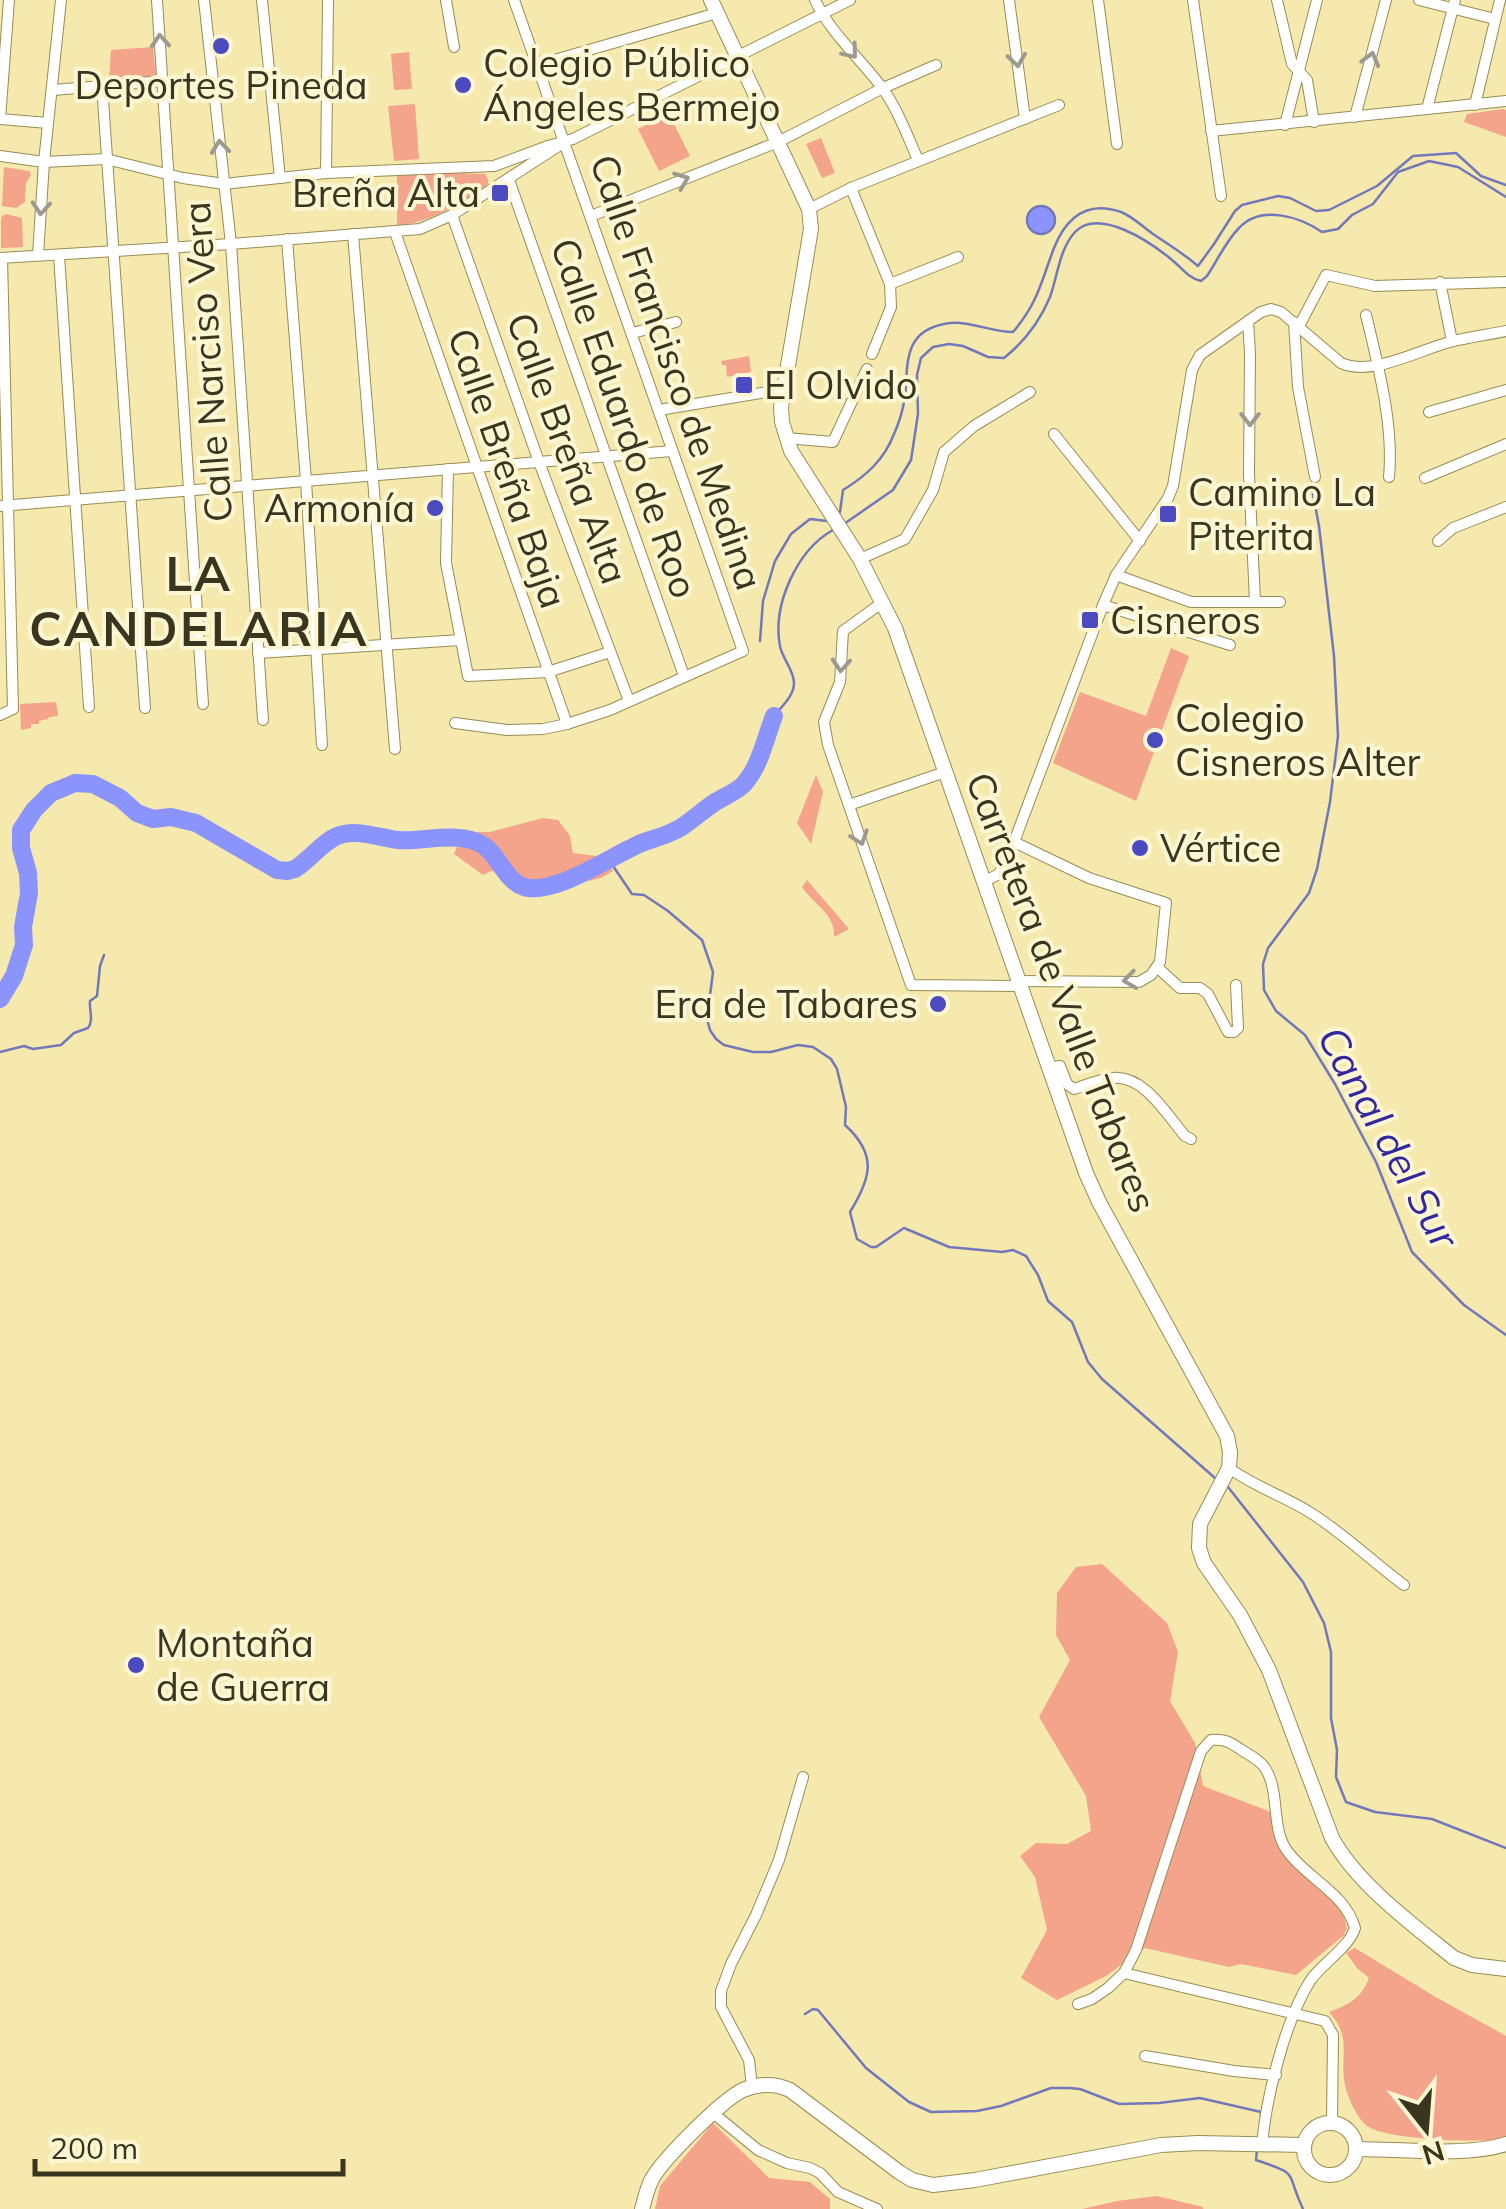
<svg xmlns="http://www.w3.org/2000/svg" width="1506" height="2209" font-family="Mulish,sans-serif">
<rect width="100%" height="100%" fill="#f5e9ae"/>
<g fill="#f3a48b">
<path d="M153,47L156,77L109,78L111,50Z"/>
<path d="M409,52L412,89L394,90L391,54Z"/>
<path d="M415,104L419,159L394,161L388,106Z"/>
<path d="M1503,109L1506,110V137L1464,122L1467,114Z"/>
<path d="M669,114L690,156L659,171L638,129Z"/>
<path d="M821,138L835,173L822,178L806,144Z"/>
<path d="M4,167L29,171L31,175L26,183L25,202L16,208L2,206Z"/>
<path d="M397,171L485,174L488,179V184C461,204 430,222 397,226Z"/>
<path d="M6,214L22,218L23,247L1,248V220L2,216Z"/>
<path d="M749,356L751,372L727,377L726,365H722L721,361Z"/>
<path d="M1171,648L1189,656L1136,801L1053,763L1080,692L1146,716Z"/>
<path d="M56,702L58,716L49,717L48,719L39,721V724H31V728L21,730L20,704Z"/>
<path d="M816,775L823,792L811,844L797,823Z"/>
<path d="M543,818L558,820L570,836L573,853L604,857L613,871L601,878L588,881L535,882L522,880L514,873L491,871L483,875L454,854L457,847L474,832H490Z"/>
<path d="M807,880L849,929L834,937C835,913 814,905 802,887Z"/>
<path d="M1102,1564L1167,1623L1178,1652L1170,1701L1195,1743L1203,1786L1271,1812C1273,1822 1273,1834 1277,1843C1292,1878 1343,1891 1347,1929L1343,1936L1296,1975L1241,1964L1229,1967L1145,1948L1106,1976L1057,2000L1021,1978L1047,1930L1035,1877L1020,1856L1036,1843L1067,1844L1091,1831L1086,1796L1039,1717L1070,1660L1056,1635L1057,1593L1076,1567Z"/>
<path d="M1355,1948L1434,1996L1506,2036V2139C1481,2143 1386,2140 1367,2126C1357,2118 1348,2098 1345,2085C1339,2054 1353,2039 1329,2012C1348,2005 1362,1998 1369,1978L1357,1968L1346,1953Z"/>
<path d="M713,2123L769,2178L810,2182L830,2199V2209H655L660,2186Z"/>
<path d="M1157,2196L1203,2207V2209H1082L1117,2201Z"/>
</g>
<circle fill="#8a94fc" stroke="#7278b9" stroke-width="2.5" cx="1041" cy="220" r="14"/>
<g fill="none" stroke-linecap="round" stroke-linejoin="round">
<g stroke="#7278b9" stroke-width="2.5">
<path d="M1311,484L1319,526L1334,656L1338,736L1330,802L1317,869L1309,893L1268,948L1263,964L1264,990L1276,1011L1305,1035L1335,1084L1376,1162L1412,1252L1464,1305L1506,1335"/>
<path d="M836,515L840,512L843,490C866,476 884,460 894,434C899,423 903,409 905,397C908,364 903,332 944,324C968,319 989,332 1013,332C1038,303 1041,282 1054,248C1066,218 1086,200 1121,212C1132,216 1143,227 1153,234C1168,244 1184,254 1198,266L1214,244L1235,211L1242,205L1278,196L1290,198L1316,211L1329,210L1377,186L1413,156L1456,153L1481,176L1506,185"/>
<path d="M844,524L893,490L911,460L918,414L917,375L921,358L933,347L949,344L963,346L988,357L1004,358C1024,342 1040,321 1050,297C1058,275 1059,250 1075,232C1099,207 1150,242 1171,259C1181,267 1189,279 1201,281L1207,276C1217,261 1226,241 1239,228C1261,204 1300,217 1322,232L1338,229L1352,215L1373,204L1398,172L1429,161L1458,167L1506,197"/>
<path d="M760,641L763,601L775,561L791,534L810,519L827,521L830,519"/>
<path d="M774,716C782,706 794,696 794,683C794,670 782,658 780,646C772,605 797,550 833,530"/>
<path d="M609,860L632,894L644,895L668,911L702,940L713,972L707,1019L710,1030L716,1039L724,1045L753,1052H771L798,1045L813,1047L831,1059L837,1069L846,1107L845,1125C878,1155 871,1178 850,1212L857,1239L871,1247H876L904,1228L949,1247L1002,1252L1013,1250L1026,1256L1038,1275L1048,1301L1072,1322L1088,1362L1102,1379L1215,1478"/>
<path d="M0,1052L24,1046L33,1049L61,1045L74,1033L88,1028C94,1020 89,1010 90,1001L97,996L100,966L104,955"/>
<path d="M1228,1487L1303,1582L1324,1623L1331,1652V1718L1337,1750L1336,1777L1346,1802L1375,1812L1432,1819L1506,1848"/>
<path d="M805,2014L813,2009L818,2010L866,2068L909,2102L931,2112L977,2111L1001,2106L1051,2088H1069L1080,2089L1119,2104L1159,2103L1200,2098L1261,2112V2117"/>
<path d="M1257,2150L1256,2160C1301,2175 1285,2171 1303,2209"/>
</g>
<path stroke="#8a94fc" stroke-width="18" d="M0,999L14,976L24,945L23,927L29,893L28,873L21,848V830L34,810L51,793L75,783L93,784L120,798L137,813L153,819L171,817L196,823L277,870L287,871L295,869C310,860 321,843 337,836C356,828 379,838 398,840C422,842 459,831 481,844C498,853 505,881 524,887C556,896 615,853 644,842C658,837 666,836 680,828C693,820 704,809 717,801C725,796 736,792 743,785C760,767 765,739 774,716"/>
<defs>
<g id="minor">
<path d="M157,0L203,704"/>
<path d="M204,0L231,244L263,720"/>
<path d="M262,0L280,178"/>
<path d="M446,0L454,47"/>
<path d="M815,0C831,34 861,59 883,89C898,110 908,137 918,160"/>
<path d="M1009,0L1025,119"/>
<path d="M1098,0L1117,144"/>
<path d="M1193,0L1221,196"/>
<path d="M1277,0L1292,64L1307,80L1314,122"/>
<path d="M1419,0L1495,19"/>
<path d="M537,65L717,13"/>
<path d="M102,85L145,708"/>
<path d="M53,90L163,81"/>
<path d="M1475,105L1500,0"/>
<path d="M1427,109L1455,0"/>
<path d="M1355,117L1386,0"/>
<path d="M0,119L9,0"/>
<path d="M0,119L48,123"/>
<path d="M1285,125L1317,0"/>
<path d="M1211,131L1506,101"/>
<path d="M0,156L44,162L106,159L183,178L224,184L326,173L494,166L548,146L573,139L850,0"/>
<path d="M326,173L328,0"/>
<path d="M509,180L684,676"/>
<path d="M851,188L890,284L891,307L872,354"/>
<path d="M809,209L851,188L1059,105"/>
<path d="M452,215L539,462L629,701"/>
<path d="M591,216L778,142L883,88L936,65"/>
<path d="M395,232L567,724"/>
<path d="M353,234L395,749"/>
<path d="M287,239L306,481L322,745"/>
<path d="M38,255L44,162L61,0"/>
<path d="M59,255L89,707"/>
<path d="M0,258L231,244L420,229L452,215L560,145"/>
<path d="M1440,282L1452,341"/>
<path d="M890,284L958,257"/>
<path d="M1366,315C1378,365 1394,425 1389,477"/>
<path d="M1248,321L1250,353L1249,474L1255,601"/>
<path d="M1294,322L1298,387L1315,477"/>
<path d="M1299,326L1326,275L1375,286L1506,282"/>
<path d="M632,333L676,322"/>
<path d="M659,410L785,389"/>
<path d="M1429,412L1506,390"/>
<path d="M1054,434L1140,541"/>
<path d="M786,438L833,442L867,369"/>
<path d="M448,469L446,563L468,676L548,672L610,652"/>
<path d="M1425,478L1506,444"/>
<path d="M0,506L672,451"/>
<path d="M1438,541L1453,528L1506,507"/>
<path d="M860,559L905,539L933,490L944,452L974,426L1030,392"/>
<path d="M1116,575L1191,602H1280"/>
<path d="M883,602L843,631L840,682L824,722L828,745L911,985L1019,986"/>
<path d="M1103,605L1230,645"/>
<path d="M258,653L461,640"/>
<path d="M0,715L13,709L2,258"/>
<path d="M455,723L507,730L543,729L567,724L610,710L743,651L514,0"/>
<path d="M849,805L945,772"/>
<path d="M1014,842L1089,878L1166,903L1160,962L1151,975L1139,982L1018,981"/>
<path d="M983,882L999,874L1014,842L1103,605L1116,575L1168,498L1173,486L1192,370L1200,355L1261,312L1271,309L1281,312L1341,363C1371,377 1419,350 1450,342C1468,337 1487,335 1506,331"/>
<path d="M1157,967L1180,988H1200L1208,994L1228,1032H1234L1238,1028L1236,985"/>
<path d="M1049,1068L1060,1066L1067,1084L1074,1089C1086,1085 1100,1079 1113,1078C1144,1075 1167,1115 1185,1136L1191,1139"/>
<path d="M1229,1468C1255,1487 1284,1496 1311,1513C1344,1534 1372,1561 1404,1585"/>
<path d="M1124,1973L1325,2021L1333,2035L1332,2122"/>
<path d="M1078,2004L1092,1999L1108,1988L1124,1973L1136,1950L1201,1751L1211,1740C1225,1739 1230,1742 1240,1749C1249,1755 1259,1759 1265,1768C1281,1793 1270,1829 1288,1852C1309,1880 1345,1893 1355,1928C1348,1949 1323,1962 1310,1981C1285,2021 1266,2098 1262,2145"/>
<path d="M1145,2056L1234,2071L1276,2075"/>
<path d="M752,2087L749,2060L721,2007V1991L731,1964L756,1915L779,1860L803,1777"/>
<path d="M713,2113L758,2150L787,2163L810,2168L820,2173L838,2192L877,2209"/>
</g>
<g id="secondary">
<path d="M711,0L809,209L811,229L781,407L782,422L791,451L860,559L895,628L1086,1173L1099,1202L1227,1436L1230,1452L1229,1468L1200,1524L1199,1548L1204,1563L1240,1615L1269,1670L1332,1838C1357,1884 1413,1925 1454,1958L1472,1965L1506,1969"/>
<circle cx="1330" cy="2149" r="26"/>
<path d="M1356,2149C1399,2149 1467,2157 1506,2144"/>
<path d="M642,2209C645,2199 647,2188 652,2179C664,2158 722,2100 743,2090C758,2084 775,2083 790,2090L899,2172L912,2180L933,2185L975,2180L1161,2145L1198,2143L1304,2145"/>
</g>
</defs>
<use href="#minor" stroke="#988c54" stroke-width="12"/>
<use href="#secondary" stroke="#988c54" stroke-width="16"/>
<use href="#minor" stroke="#fff" stroke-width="10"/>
<use href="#secondary" stroke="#fff" stroke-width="14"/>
</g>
<defs><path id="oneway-chevron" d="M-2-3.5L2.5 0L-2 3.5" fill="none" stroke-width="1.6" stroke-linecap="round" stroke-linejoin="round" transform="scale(2.5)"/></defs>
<g stroke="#9c9a8e">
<use href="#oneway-chevron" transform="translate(160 41) rotate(-94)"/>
<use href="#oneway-chevron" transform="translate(851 52) rotate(51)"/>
<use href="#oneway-chevron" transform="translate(1371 59) rotate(-75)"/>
<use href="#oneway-chevron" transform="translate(1017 60) rotate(82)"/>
<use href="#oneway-chevron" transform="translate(220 147) rotate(-96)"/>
<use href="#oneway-chevron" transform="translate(682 180) rotate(-21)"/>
<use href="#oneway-chevron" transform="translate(41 208) rotate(94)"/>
<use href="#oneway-chevron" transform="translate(1250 419) rotate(90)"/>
<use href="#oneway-chevron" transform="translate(841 665) rotate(94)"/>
<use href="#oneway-chevron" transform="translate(860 838) rotate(71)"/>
<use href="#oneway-chevron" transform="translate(1130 980) rotate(172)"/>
</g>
<g fill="#4b4ac0" stroke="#fdf6d3" stroke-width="4">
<circle cx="221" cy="46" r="10"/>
<circle cx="463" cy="85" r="10"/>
<rect x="490" y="183" width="20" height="20" rx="5"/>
<rect x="734" y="375" width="20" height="20" rx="5"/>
<circle cx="435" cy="508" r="10"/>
<rect x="1158" y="504" width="20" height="20" rx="5"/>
<rect x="1080" y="610" width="20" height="20" rx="5"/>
<circle cx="1155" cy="740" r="10"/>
<circle cx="1140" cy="848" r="10"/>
<circle cx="938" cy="1004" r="10"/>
<circle cx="136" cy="1665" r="10"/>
</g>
<g text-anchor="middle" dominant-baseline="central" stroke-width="8" stroke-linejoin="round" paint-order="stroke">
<g font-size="38" fill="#3a351e" stroke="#fdf6d3" text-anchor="start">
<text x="483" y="63">Colegio Público<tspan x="483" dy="44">Ángeles Bermejo</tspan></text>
<text x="221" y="85" text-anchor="middle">Deportes Pineda</text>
<text x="480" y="193" text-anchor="end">Breña Alta</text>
<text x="764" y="385">El Olvido</text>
<text x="1188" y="492">Camino La<tspan x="1188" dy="44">Piterita</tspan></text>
<text x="415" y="508" text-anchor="end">Armonía</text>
<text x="1110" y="620">Cisneros</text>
<text x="1175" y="718">Colegio<tspan x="1175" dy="44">Cisneros Alter</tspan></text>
<text x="1160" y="848">Vértice</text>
<text x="918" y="1004" text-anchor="end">Era de Tabares</text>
<text x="156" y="1643">Montaña<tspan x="156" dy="44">de Guerra</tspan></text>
</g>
<g font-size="38" fill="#3a351e" stroke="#fdf6d3">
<text transform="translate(207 362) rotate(-94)">Calle Narciso Vera</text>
<text transform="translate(677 372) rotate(71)">Calle Francisco de Medina</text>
<text transform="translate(625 418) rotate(71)">Calle Eduardo de Roo</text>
<text transform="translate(568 448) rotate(70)">Calle Breña Alta</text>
<text transform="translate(508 468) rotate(71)">Calle Breña Baja</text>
<text transform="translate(1062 992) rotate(69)">Carretera de Valle Tabares</text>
</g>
<g font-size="40" font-style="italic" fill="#34289f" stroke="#fdf6d3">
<text transform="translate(1389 1137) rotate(61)">Canal del Sur</text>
</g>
<g font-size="48" font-weight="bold" letter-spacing="2.5" fill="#3a351e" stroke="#fdf6d3">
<text x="199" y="573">LA<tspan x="199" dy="55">CANDELARIA</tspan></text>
</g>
</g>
<g transform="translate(1426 2129) rotate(163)" stroke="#fdf6d3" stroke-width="8" paint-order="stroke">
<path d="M0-8L18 38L0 25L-18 38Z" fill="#3a351e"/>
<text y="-15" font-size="28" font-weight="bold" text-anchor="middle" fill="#3a351e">N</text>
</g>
<path d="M35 2159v15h308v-15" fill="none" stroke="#3a351e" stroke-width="5"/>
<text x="50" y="2159" font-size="30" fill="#3a351e" stroke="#fdf6d3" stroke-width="8" paint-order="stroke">200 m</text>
</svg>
